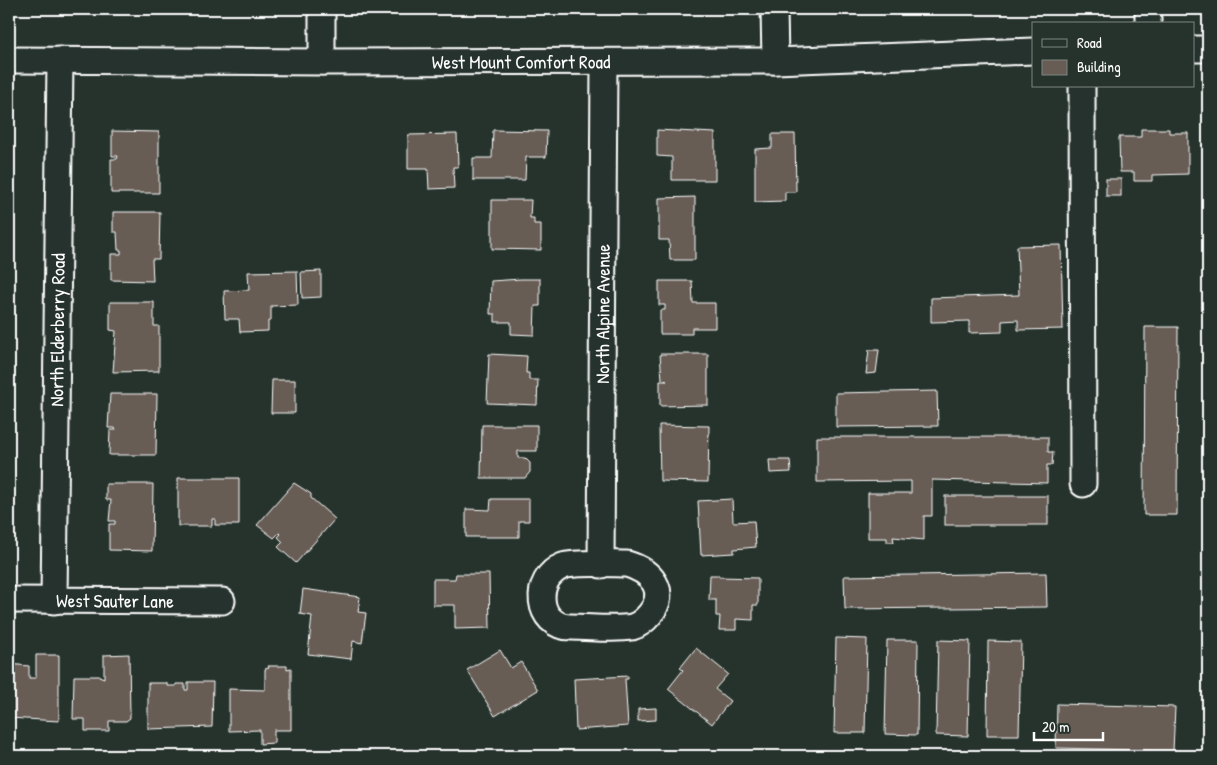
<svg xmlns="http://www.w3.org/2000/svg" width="1217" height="765" font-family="'Patrick Hand',sans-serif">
<rect width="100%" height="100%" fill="#26332d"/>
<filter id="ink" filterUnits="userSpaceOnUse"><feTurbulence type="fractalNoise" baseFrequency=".02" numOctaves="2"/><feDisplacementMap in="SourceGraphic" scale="10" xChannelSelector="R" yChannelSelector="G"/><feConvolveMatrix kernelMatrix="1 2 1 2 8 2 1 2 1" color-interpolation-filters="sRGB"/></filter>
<g filter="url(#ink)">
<g fill="#685d55" stroke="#fff">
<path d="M1141,129H1169V133H1188V174L1152,175V181H1134V172H1120L1119,137H1141Z"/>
<path d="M493,130L547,131L546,157H526L525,180H473V158H492Z"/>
<path d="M657,130L715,133V180H672V157L657,156Z"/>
<path d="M112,131L159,132V193H111V159H117L118,156H112Z"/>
<path d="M457,134L458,167H453L454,188L429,189L428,169H408V135Z"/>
<path d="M772,134H795L796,192H785V201L755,202V149L772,148Z"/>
<rect x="1106" y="179" width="15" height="17"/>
<path d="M695,197V260H670L669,240H659V198Z"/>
<path d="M492,200H531L530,218H534V224H541V250L492,249Z"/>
<path d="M113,212H160L159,259H152L153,281L111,280V254H121V250H118L117,232H113Z"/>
<path d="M1061,245L1063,329L1018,330V320L1002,321V332L969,333V321L931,322V298L1019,295L1017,246Z"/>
<path d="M297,271L298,305L271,306V321H268V331L240,332L239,319H225L224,291L249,290L248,272Z"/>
<path d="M321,271V297L302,298L301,272Z"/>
<path d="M521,279H540V306H535L534,335L511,334V322H495V314H490L491,281Z"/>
<path d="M659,281H692L693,303H715V328H692V334H660V310H665V305H659Z"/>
<path d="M110,302H154V326H159V371L113,372L116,331L110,330Z"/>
<path d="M1145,327H1178L1177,515H1144Z"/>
<path d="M869,350H879L876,373L866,374Z"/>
<path d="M489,354L527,356L526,373H529V380H538L537,405L487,403Z"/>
<path d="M660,354H708V405L660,406V381H667L662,379Z"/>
<path d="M272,380H295V413H271Z"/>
<path d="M937,391L938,426L836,427V393Z"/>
<path d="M110,394H157L156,455H109L110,430H116L115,428H108Z"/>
<path d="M482,425H537V451H518V458H525L530,463V472L525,478H481Z"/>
<path d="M659,425L709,426L708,482L660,481Z"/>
<path d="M817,437H1048V452H1053L1052,465H1047V483L932,480V516H924V540L893,537L894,542H887V538H868V493H911V481L817,482Z"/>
<path d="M769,460H790L791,472L770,473Z"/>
<path d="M178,478H239V525H215V519H212V526H178Z"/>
<path d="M294,483L311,494V498L335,519L296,563L278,547L283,542L278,537L281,534L279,533L274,538L257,525Z"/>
<path d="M106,484H153L152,551L109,550V524H115V521H109L111,500H106Z"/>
<rect x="945" y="496" width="103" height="29"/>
<path d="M491,499H529V521H519V537H466V509L490,510Z"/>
<path d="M732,499L733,522L754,521L756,547L734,549V553L701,555L698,501Z"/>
<path d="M1046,573L1047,607L845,609L844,576Z"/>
<path d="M456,574H489L490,628L455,629V605H433V579H455Z"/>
<path d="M710,575H719V577L758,578V605H753V620L736,619V630H719L720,616H716V600H709Z"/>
<path d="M303,589L360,597L358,612L366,613L362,643L353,641L351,659L308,654L312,616L300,614Z"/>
<path d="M836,638L867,639L865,733H834Z"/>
<path d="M887,640H918L917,735L885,734Z"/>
<path d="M938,640L970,641L968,736L936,735Z"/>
<path d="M988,641L1021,642L1019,735H987Z"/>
<path d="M696,648L728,674L715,689L730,701L712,724L668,689L683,670L680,668Z"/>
<path d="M500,650L511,668L521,662L538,690L495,716L467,670Z"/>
<path d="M129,654L130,718L126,721H109V731H85V719H73L74,676H99L104,678V655Z"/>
<path d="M36,655H59V721L9,718V664L29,666V678H36Z"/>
<path d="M268,666H287V669L291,668V730H274V743L260,744V730L229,731V689L265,690V669L269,668Z"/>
<path d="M628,676V679H625L628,726L576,730L574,679Z"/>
<path d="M188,682H213L212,727L148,729V683H167V686H176V684H185V690H188Z"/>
<path d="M1057,704L1175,707L1173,751L1056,748Z"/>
<path d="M656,708V720L638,721V709Z"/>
</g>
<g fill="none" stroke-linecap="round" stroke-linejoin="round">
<defs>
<g id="minor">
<path d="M774,9L775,61"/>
<path d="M1148,9V24"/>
<path d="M1193,49H1208"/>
<path id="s1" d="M9,60L322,62L775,61L1033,51"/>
<path d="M322,62V9"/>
<path d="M1082,86L1083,484"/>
<path d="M627,564C651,571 669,591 650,614C646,619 639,625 632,627C613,630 590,627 571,627C536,627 532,578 563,566C575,562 613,564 627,564Z"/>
<path id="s2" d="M601,565L604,62"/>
<path id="s3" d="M9,600L222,601"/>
<path id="s4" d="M54,601L60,60"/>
</g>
</defs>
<use href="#minor" stroke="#fff" stroke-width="29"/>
<use href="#minor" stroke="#26332d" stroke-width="25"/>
</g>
</g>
<g text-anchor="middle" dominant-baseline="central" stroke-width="4.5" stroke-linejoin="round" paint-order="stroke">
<g font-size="19" fill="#fff" stroke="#26332d">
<text stroke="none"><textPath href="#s1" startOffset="512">West Mount Comfort Road</textPath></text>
<text stroke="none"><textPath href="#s2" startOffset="251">North Alpine Avenue</textPath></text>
<text stroke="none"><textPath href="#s4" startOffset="271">North Elderberry Road</textPath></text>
<text stroke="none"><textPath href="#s3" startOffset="106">West Sauter Lane</textPath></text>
</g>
</g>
<rect width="1217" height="765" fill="none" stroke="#26332d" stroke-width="30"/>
<rect x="15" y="15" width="1187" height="735" fill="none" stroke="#fff" stroke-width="2" filter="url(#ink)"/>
<rect x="1032" y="22" width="162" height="65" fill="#26332d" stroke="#7d8581"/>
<rect x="1042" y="39" width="25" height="8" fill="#26332d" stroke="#7d8581"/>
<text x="1077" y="48" font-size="15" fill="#ffffff">Road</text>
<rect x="1042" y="60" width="25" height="15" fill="#685d55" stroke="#7d8581"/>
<text x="1077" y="72" font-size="15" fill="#ffffff">Building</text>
<path d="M1034 732v8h69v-8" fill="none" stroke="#ffffff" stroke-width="2.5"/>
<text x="1042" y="732" font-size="15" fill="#ffffff" stroke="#26332d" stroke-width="4" paint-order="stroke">20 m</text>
</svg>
